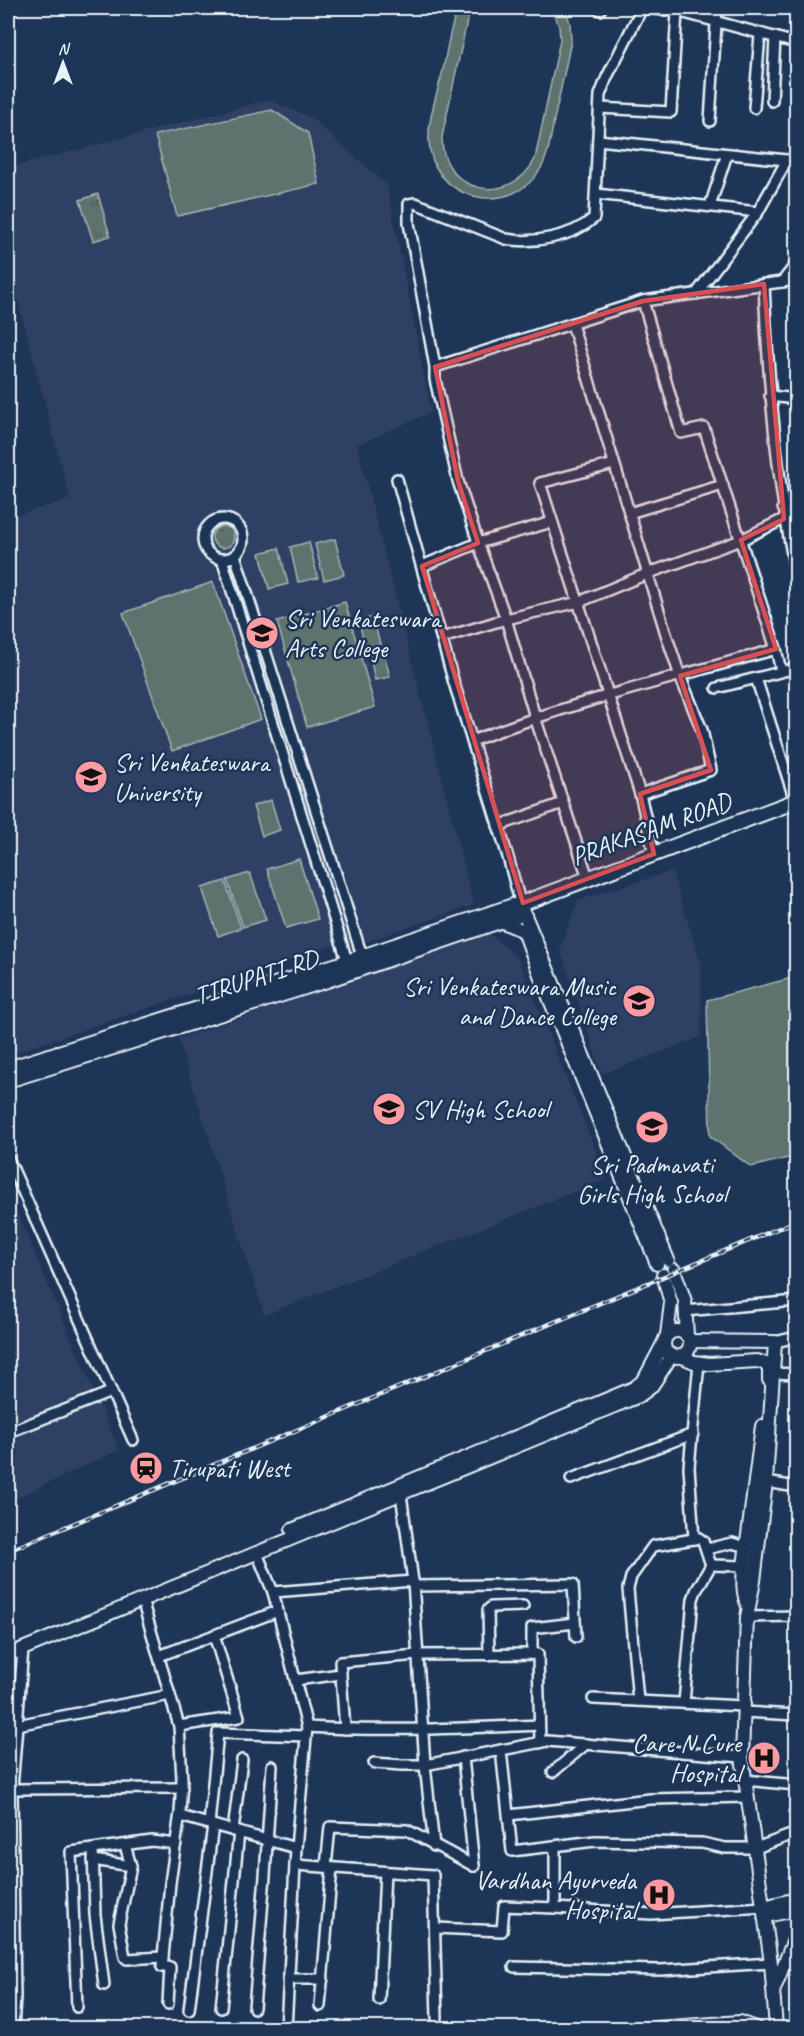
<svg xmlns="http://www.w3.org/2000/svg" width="804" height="2036" font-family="Caveat,sans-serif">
<defs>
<pattern id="grass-tufts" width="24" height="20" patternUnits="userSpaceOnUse" patternTransform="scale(1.5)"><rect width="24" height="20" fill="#5f736e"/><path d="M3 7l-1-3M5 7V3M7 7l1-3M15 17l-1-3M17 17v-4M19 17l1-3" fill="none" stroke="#515b5a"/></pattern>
<pattern id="park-dots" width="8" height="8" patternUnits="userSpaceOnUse" patternTransform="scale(1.5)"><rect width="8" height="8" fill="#5f736e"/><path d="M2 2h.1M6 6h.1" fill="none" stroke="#515b5a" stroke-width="1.8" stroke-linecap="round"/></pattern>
</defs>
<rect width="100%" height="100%" fill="#1d3557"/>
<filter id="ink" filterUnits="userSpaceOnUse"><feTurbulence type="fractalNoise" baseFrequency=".0167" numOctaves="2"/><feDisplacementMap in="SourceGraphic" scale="12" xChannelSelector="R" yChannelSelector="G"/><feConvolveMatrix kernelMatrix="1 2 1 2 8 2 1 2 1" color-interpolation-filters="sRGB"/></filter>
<g filter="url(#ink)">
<g fill="#2f4164">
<path d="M268,100L310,117L387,185L431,412L357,445L474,905L368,941L333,946L8,1055V518L70,499L8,263V168Z"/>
<path d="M672,871L701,965V1037L602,1074L560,948L578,900Z"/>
<path d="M488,933L518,958L607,1179L264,1315L178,1039Z"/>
<path d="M8,1191L119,1450L8,1502Z"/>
</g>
<path fill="url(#grass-tufts)" stroke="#a4b2b3" stroke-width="1.5" d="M98,194L110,236L93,241L80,200Z"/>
<circle fill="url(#park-dots)" stroke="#a4b2b3" stroke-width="1.5" cx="223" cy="537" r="11"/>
<g fill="#5f736e" stroke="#a4b2b3" stroke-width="1.5">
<path d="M458,8H474L467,21L442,137C441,193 510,208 535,159L560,40L559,25L550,8H565L570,23L571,40C566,67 560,93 554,120C551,136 549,154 541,168C514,216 440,204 430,150C425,125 437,95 443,70C447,49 450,27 458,8Z"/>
<path d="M272,110L308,133L319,184L177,216L155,135Z"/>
<path d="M335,539L344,575L324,580L315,544Z"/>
<path d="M309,542L318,578L298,582L290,547Z"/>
<path d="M279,548L288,584L269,589L260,553Z"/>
<path d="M213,582L261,719L172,751L123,613Z"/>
<path d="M345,602L375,707L307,727L277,622Z"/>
<path d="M373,617L380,644L365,648L359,621Z"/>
<path d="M383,650L390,677L375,680L369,653Z"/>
<path d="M271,800L280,830L262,836L253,806Z"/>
<path d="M299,859L318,919L286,928L267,869Z"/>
<path d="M250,873L266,920L243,927L227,880Z"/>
<path d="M225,881L241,928L218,936L202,888Z"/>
<path d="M796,977V1156L751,1167L710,1136L707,1000Z"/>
</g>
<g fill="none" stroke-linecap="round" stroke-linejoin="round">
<defs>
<g id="street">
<path d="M641,8L677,11"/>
<path d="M642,8L607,77L600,95L594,218C572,237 534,244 506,239L415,203L409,204V223L435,367L643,301L796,280"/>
<path d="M600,10L601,8"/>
<path d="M772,101L775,37"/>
<path d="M600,108L671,112L677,11L796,43"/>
<path d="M754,108L760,35"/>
<path d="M710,121L717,8"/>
<path d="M598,140L796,161"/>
<path d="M596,194L758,212L787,160"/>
<path d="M710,206L727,154"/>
<path d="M782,282L796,264"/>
<path d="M764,284C768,381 776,479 796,574"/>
<path d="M696,294L758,212"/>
<path d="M643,301L681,433L704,428L776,649L781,671"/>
<path d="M572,324L666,634L680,676L702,730L711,770L640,794"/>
<path d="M435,367V379L458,481L480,548L506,619L535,717L588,878"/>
<path d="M770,396L796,399"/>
<path d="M614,464L540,483L640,794L654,854"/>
<path d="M397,479L454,683L508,857L520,902"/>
<path d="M783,508H796"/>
<path d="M629,513L723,485"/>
<circle cx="223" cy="539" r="20"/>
<path d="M235,555L364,962"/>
<path d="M222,559L349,967"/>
<path d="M422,566L478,543L552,522"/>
<path d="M442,638L506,619L579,602L649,573L741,540L784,519"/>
<path d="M756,678L795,801"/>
<path d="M717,688L796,668"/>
<path d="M472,741C571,702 674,678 776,649"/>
<path d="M498,826L563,803"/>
<path d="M8,1158L133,1440"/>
<path d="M685,1311L796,1301"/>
<path d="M775,1342L796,1337"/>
<path d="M773,1373L796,1374"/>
<path d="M8,1431L14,1430L111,1392"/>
<path d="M571,1479L693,1434"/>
<path d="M766,1482L796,1487"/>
<path d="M401,1494L413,1581L425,1765L547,1741L742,1757"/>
<path d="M694,1539L689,1467L699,1363"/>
<path d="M706,1549L732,1543L746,1547"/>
<path d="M257,1553L273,1592"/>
<path d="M711,1565L744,1566"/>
<path d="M413,1581L273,1592L307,1727C385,1732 462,1728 539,1725"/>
<path d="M413,1586L573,1584L576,1637"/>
<path d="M142,1600L179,1726L182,1779L180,1813L170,1883L162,1967H170L168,2004"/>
<path d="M747,1617L796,1616"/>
<path d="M532,1654V1628L575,1623"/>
<path d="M489,1655L488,1610L491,1607L523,1606"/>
<path d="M159,1656L278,1611"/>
<path d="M296,1680L341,1674"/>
<path d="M593,1699L743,1706"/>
<path d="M638,1701L628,1589L631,1577L653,1546L699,1538L703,1541L711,1565L696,1591L693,1599L684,1703"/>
<path d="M8,1703L19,1698"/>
<path d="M743,1712L796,1715"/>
<path d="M17,1725L170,1695"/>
<path d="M179,1726L239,1717L214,1635"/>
<path d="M345,1729L340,1662L418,1655L538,1654L540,1743"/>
<path d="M501,1750L512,1851L595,1841L702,1843L725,1848H756L796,1833"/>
<path d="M463,1757L474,1866"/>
<path d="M374,1763L402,1765H425L434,1846"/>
<path d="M553,1772L586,1744"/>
<path d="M745,1780L796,1785"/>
<path d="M12,1789L182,1788"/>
<path d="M509,1815L650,1799L748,1797"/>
<path d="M180,1816L296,1848L307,1727"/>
<path d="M209,1824L218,1733L306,1736"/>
<path d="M233,1831L242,1760"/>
<path d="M125,1845L131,1866L119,1924L125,1957L127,1959L163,1957"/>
<path d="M555,1846V1908L651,1914L764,1907"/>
<path d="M93,1849L95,1915L104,1985"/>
<path d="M93,1860L131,1866"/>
<path d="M295,1865L433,1875L437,2018"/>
<path d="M326,1867L330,1827L407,1830L474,1866"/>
<path d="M435,1928L502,1931L504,1906L555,1908"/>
<path d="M514,1967L660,1970L771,1963"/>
<path d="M288,1979H323"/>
<path d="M379,2000L385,1872"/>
<path d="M320,2006L332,1868"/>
<path d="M77,2007L71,1852L152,1841L176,1844"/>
<path d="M221,2008L239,1832"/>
<path d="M254,2008L265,1876L272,1766"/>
<path d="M189,2010L213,1825"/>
<path d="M13,2028L15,1997L12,1789L23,1649"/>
<path d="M286,2028L296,1848"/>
</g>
<g id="secondary">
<path d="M524,913L668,1260"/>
<path d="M500,921L524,931"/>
<path d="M524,931L540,975L657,1264"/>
<path d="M674,1270L685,1301L687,1336"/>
<path d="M663,1275L671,1303L667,1335"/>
<circle cx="677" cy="1344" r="13"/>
<path d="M690,1341L775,1342L766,1482L754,1581L747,1617L742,1757L771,1963L776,2028"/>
<path d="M680,1356L694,1362L709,1364L757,1361L764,1363L769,1368V1380"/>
<path d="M292,1530L634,1388L644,1380L664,1342"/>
<path d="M748,1606C742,1593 743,1580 744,1566L762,1426"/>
<path d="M8,1655L639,1396L651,1387L672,1355"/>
<path d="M764,1907L796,1899"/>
<path d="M765,1916L796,1910"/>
<path d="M774,1989L796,1935"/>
<path d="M657,2028L740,2022L756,2028"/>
</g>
<g id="primary">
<path d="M523,903L796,801"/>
<path d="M8,1069L347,962L513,906"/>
<path d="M8,1080L327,980L517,915"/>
</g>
</defs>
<use href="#street" stroke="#e8f1f8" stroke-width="14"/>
<use href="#secondary" stroke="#e8f1f8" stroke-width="16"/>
<use href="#primary" stroke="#e8f1f8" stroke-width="18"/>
<use href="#street" stroke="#1d3557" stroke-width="9"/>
<use href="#secondary" stroke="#1d3557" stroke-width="12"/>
<use href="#primary" stroke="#1d3557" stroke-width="14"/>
<defs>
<path id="rail" d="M8,1551L796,1221"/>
</defs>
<use href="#rail" stroke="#e8f1f8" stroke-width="4.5"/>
<use href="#rail" stroke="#1d3557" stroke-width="2" stroke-dasharray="7" stroke-linecap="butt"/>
</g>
</g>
<path fill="#da5052" fill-opacity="0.2" stroke="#da5052" stroke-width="4.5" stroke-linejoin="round" d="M764,284L784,519L741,540L776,649L680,676L711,770L640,794L654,854L523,903L422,566L478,543L458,481L435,367L643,301Z"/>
<defs>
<symbol id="university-disc" viewBox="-11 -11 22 22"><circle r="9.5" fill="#ff9aa2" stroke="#1d3557"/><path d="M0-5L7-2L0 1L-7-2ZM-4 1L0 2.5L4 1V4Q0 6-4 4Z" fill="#111"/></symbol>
<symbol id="school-disc" viewBox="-11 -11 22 22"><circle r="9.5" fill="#ff9aa2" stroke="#1d3557"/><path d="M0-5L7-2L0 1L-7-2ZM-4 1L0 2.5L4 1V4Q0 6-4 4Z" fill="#111"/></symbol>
<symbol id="station-disc" viewBox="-11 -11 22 22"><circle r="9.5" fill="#ff9aa2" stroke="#1d3557"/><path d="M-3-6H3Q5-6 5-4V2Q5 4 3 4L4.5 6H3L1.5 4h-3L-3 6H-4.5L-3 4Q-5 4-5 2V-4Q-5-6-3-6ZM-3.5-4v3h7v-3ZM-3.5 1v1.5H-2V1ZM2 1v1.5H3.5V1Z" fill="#111"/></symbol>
<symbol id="hospital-disc" viewBox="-11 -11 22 22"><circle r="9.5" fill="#ff9aa2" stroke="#1d3557"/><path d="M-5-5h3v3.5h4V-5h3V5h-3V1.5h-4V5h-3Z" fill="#111"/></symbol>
</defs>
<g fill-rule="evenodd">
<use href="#university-disc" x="243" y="614" width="38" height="38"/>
<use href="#university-disc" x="72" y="758" width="38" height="38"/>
<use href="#university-disc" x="620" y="982" width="38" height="38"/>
<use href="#school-disc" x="370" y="1090" width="38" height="38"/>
<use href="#school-disc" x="633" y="1108" width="38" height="38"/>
<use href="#station-disc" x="127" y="1449" width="38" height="38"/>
<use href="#hospital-disc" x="745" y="1739" width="38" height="38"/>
<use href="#hospital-disc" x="640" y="1876" width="38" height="38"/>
</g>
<g text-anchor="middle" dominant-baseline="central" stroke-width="5" stroke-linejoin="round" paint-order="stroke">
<g font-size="26" fill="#e8f1f8" stroke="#1d3557" text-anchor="start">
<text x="285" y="618">Sri Venkateswara<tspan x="285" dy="30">Arts College</tspan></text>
<text x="114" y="762">Sri Venkateswara<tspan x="114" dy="30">University</tspan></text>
<text x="616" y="986" text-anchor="end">Sri Venkateswara Music<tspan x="616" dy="30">and Dance College</tspan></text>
<text x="412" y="1109">SV High School</text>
<text x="652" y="1164" text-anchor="middle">Sri Padmavati<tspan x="652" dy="30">Girls High School</tspan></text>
<text x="169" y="1468">Tirupati West</text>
<text x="741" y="1743" text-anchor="end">Care N Cure<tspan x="741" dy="30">Hospital</tspan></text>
<text x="636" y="1880" text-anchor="end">Vardhan Ayurveda<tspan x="636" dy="30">Hospital</tspan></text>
</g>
<g font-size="26" fill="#e8f1f8" stroke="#1d3557">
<text transform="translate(651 829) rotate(-20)">PRAKASAM ROAD</text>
<text transform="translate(256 977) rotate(-18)">TIRUPATI RD</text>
</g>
</g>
<rect width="804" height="2036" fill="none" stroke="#1d3557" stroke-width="30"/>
<rect x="15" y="15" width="774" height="2006" fill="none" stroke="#e8f1f8" stroke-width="2" filter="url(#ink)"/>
<g transform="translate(63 63)" stroke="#1d3557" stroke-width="4.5" paint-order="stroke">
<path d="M0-4.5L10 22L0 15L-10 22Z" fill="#e8f1f8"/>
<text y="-9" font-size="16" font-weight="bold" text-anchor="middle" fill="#e8f1f8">N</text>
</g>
</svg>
